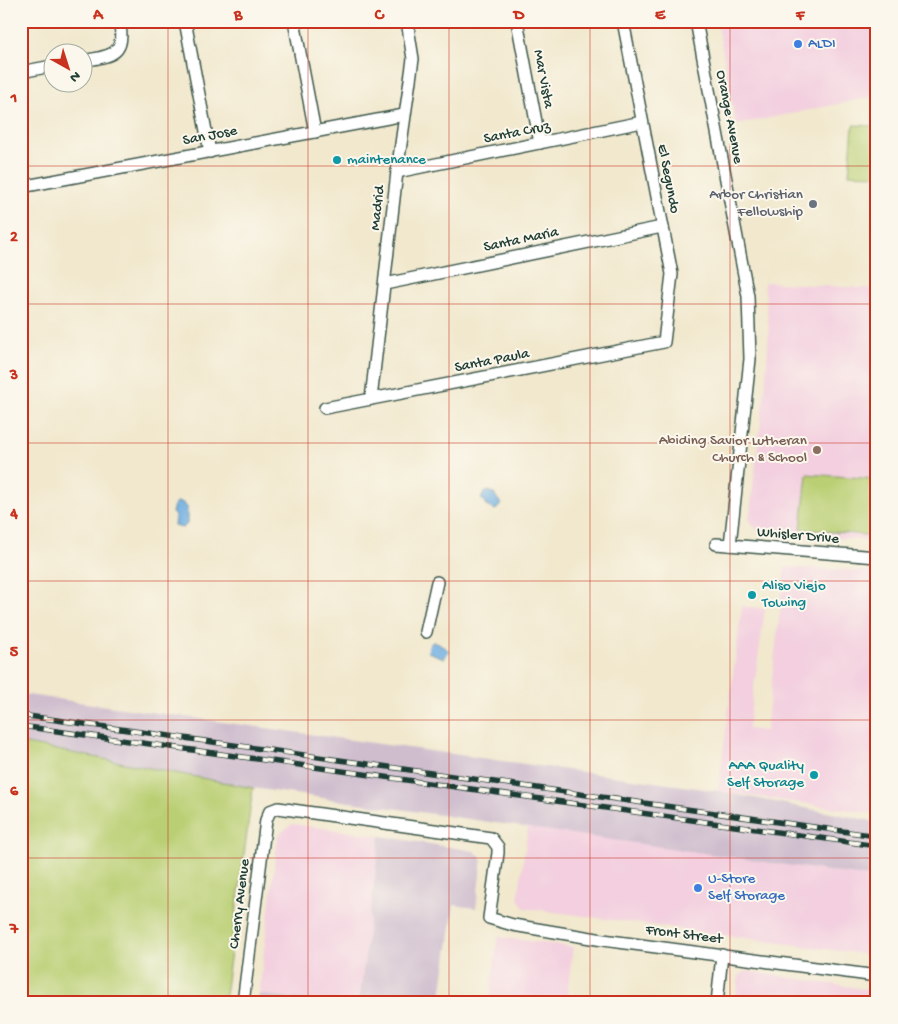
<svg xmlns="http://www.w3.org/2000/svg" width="898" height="1024" font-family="'Gochi Hand',sans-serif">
<rect width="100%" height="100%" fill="#fbf7ec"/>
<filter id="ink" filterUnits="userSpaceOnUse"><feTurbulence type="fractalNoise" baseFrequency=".02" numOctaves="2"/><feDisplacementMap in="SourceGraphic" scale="10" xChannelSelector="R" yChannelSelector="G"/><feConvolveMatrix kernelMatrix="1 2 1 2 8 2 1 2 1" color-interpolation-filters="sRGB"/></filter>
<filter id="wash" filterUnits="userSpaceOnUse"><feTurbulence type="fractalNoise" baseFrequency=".0096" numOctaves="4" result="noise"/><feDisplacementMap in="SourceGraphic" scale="20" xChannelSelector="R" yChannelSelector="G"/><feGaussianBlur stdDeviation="1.12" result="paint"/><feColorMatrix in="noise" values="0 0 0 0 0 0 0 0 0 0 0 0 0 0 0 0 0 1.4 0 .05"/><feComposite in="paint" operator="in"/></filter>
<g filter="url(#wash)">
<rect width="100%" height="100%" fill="#f1e8cd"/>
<g fill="#f3cfdf">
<path d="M717,21H877V96L736,125Z"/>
<path d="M764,282L877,289V541L758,531L749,520L766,380L769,328Z"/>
<path d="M785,567L877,572V814L718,791L742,606L765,609L748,729L766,731Z"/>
<path d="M292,824L380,836L359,1003H331L259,994L278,835Z"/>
<path d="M528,827L877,878V956L525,908L518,899Z"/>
<path d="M498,937L573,947L566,1003H489Z"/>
<path d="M746,971L877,991V1003H735L739,975Z"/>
</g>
<g fill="#cfbdce">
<path d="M21,694L718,791L877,822V878L253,788L21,743Z"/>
<path d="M380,836L474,851L482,858L476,908L454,905L440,1003H359Z"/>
<path d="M259,994L331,1003H258Z"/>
</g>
<g fill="#bacf73" stroke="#6c8654">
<path d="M853,125L877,126V175L849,174Z"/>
<path d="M807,474L877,479V536L801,529Z"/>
<path d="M21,743L253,788L224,1003H21Z"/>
</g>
<g fill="#6dade0" stroke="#46758a">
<path d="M489,491L494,494L501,504L496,510L486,506V502L481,499L484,493Z"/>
<path d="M177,502L183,503L187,507V524L183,528L174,526L175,516L172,513L174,505Z"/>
<path d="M433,642L439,643L449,651L444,658L428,652L429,645Z"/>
</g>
</g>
<g filter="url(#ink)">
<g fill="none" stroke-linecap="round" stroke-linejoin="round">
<defs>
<g id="minor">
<path d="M185,21L210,152"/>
<path d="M294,21L315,132"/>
<path d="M517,21L540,143"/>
<path d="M696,21L748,296L750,359L730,545"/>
<path d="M82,61C111,56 127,55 119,21"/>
<path d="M21,72L52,66"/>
<path d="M397,172L642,122"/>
<path d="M21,187L404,115"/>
<path d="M385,284L662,227"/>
<path d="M371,399L397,172L413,59L407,21"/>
<path d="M325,408L664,342L672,274L623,21"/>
<path d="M716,544L877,557"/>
<path d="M426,632L437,582"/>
<path d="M243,1003L266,820L270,811L278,808L491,838L498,847V853L489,918L513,925L603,940L877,976"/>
<path d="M717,1003L722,955"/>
</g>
</defs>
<use href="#minor" stroke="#3e574b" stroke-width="14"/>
<use href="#minor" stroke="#fff" stroke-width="11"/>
<defs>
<g id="rail">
<path d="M21,715L877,836"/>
<path d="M21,726L877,846"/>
</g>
</defs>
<use href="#rail" stroke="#1f3d34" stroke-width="5.5"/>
<use href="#rail" stroke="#fbf7ec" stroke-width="4" stroke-dasharray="11" stroke-linecap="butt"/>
</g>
</g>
<path fill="none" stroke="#c8321e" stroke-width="1" stroke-opacity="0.55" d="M168,21V1003M308,21V1003M449,21V1003M590,21V1003M730,21V1003M21,166H877M21,304H877M21,443H877M21,581H877M21,720H877M21,858H877"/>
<g fill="#3f7fe0" stroke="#fbf7ec" stroke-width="2">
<circle cx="798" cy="44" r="5"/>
<circle cx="698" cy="888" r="5"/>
</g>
<g fill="#0f9aa8" stroke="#fbf7ec" stroke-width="2">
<circle cx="337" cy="160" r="5"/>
<circle cx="752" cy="595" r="5"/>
<circle cx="814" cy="775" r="5"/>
</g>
<circle fill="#6b7280" stroke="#fbf7ec" stroke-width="2" cx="813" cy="204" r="5"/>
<circle fill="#8d6e63" stroke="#fbf7ec" stroke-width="2" cx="817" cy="450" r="5"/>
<g text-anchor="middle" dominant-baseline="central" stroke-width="4" stroke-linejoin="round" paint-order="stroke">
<g font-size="15" fill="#366cbe" stroke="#fbf7ec" text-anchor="start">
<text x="808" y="44">ALDI</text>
<text x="708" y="879">U-Store<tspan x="708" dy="17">Self Storage</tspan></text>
</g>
<g font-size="15" fill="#1f3d34" stroke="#fbf7ec">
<text transform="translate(543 79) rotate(79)">Mar Vista</text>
<text transform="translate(729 117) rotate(79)">Orange Avenue</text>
<text transform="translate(517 133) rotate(-11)">Santa Cruz</text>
<text transform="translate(210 136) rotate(-11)">San Jose</text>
<text transform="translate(668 179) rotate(79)">El Segundo</text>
<text transform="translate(378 208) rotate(-84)">Madrid</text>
<text transform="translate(521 240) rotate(-12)">Santa Maria</text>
<text transform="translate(492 361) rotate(-11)">Santa Paula</text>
<text transform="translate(798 536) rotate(5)">Whisler Drive</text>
<text transform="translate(240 904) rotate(-83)">Cherry Avenue</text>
<text transform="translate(684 935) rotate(7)">Front Street</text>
</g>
<g font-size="15" fill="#0d838f" stroke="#fbf7ec" text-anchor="start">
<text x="347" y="160">maintenance</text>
<text x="762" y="586">Aliso Viejo<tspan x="762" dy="17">Towing</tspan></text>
<text x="804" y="766" text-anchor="end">AAA Quality<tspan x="804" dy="17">Self Storage</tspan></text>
</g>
<g font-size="15" fill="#5b616d" stroke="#fbf7ec" text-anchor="end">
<text x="803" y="195">Arbor Christian<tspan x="803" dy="17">Fellowship</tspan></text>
</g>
<g font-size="15" fill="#785e54" stroke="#fbf7ec" text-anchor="end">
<text x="807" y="441">Abiding Savior Lutheran<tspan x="807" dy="17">Church &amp; School</tspan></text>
</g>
</g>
<rect width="898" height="1024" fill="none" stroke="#fbf7ec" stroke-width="55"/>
<g transform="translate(68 68) rotate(141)"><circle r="24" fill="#fbf7ec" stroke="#a3ada2"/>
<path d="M0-4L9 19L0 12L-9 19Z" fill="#c8321e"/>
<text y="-8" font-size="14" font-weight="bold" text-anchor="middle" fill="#1f3d34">N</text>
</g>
<rect x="28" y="28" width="842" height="968" fill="none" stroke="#c8321e" stroke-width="2"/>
<g font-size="16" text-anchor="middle" font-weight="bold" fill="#c8321e">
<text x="98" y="19">A</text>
<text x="238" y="19">B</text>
<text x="379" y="19">C</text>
<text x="519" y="19">D</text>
<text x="660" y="19">E</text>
<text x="800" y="19">F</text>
<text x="14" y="102">1</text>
<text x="14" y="241">2</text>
<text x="14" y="379">3</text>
<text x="14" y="518">4</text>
<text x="14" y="656">5</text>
<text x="14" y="795">6</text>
<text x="14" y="933">7</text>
</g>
</svg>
